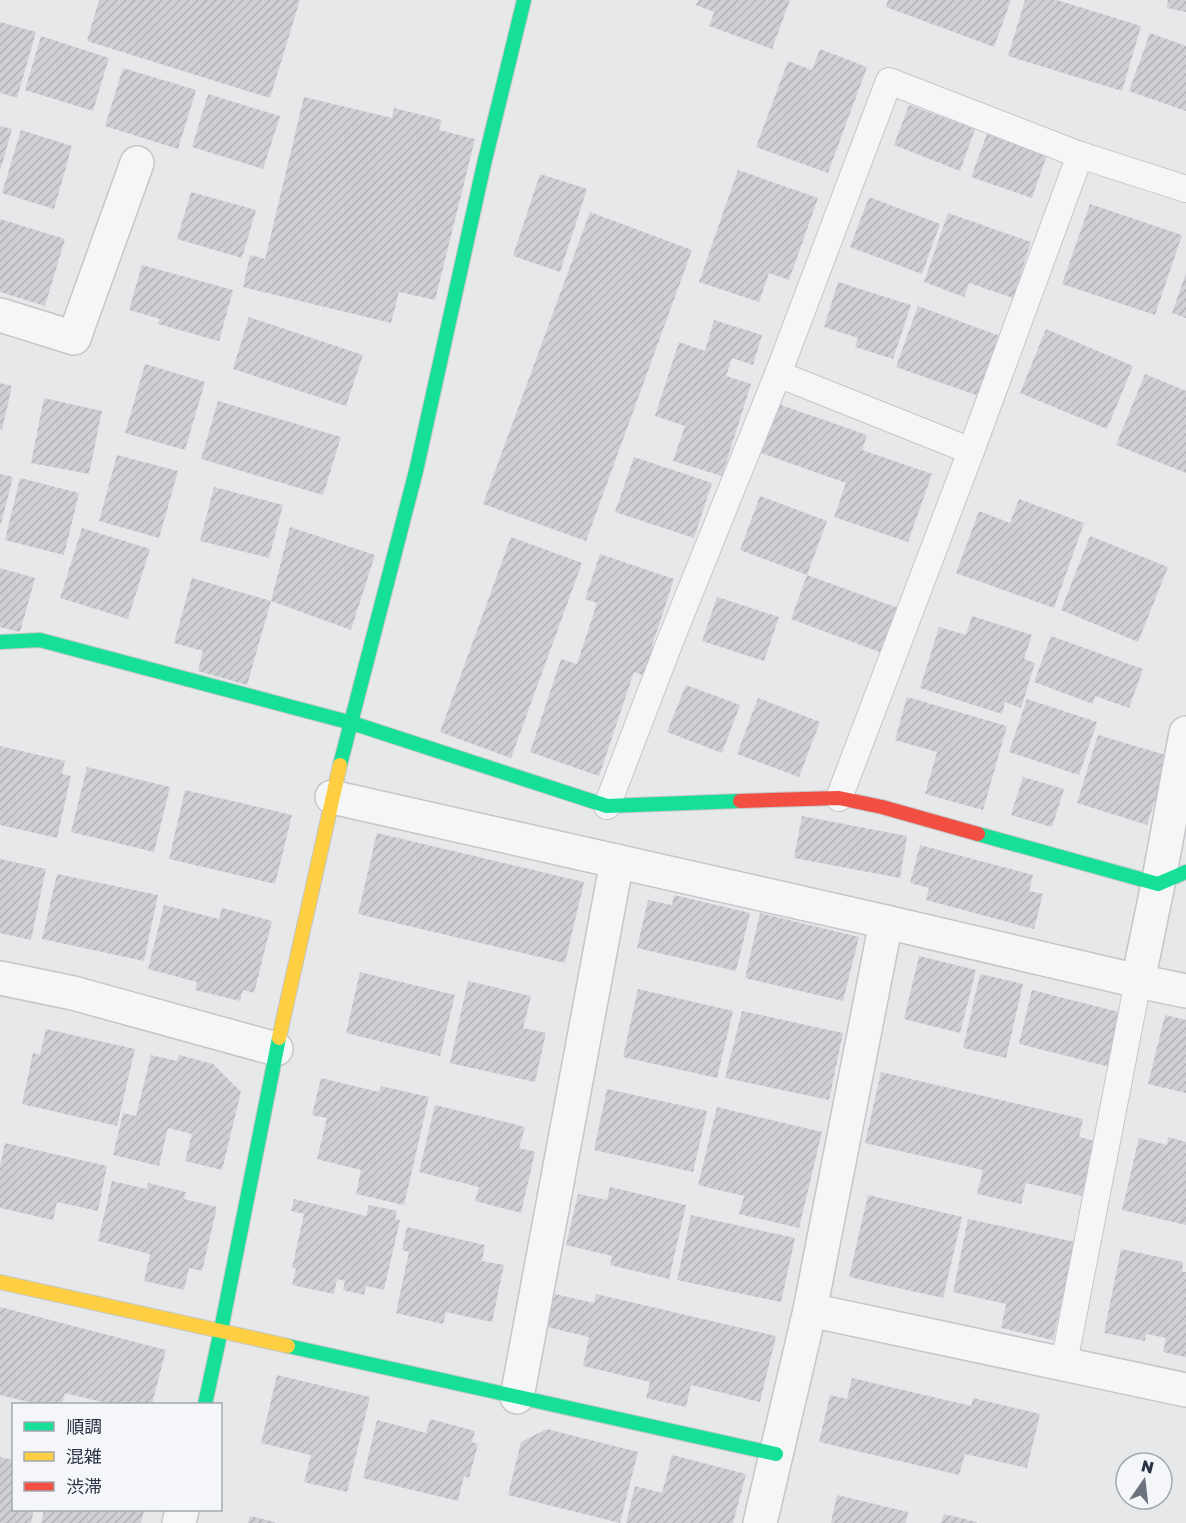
<svg xmlns="http://www.w3.org/2000/svg" width="1186" height="1523" font-family="'Golos Text','Noto Sans JP',sans-serif">
<defs>
<pattern id="building-hatch" width="6" height="6" patternUnits="userSpaceOnUse" patternTransform="scale(1.5)"><rect width="6" height="6" fill="#ced0d3"/><path d="M-1 1l2-2M0 6l6-6M5 7l2-2" fill="none" stroke="#b1b3b6"/></pattern>
</defs>
<rect width="100%" height="100%" fill="#e6e8ea"/>
<g fill="url(#building-hatch)">
<path d="M99,0H300L270,98L87,41Z"/>
<path d="M698,0H790L772,49L709,26L714,12L696,5Z"/>
<path d="M888,0H1011L994,47L886,7Z"/>
<path d="M1025,0H1057L1141,26L1122,91L1008,56Z"/>
<path d="M1168,0H1186V12L1167,8Z"/>
<path d="M0,22L36,32L17,98L0,93Z"/>
<path d="M1150,33L1186,46V111L1129,91Z"/>
<path d="M41,36L109,58L93,111L25,90Z"/>
<path d="M820,49L867,67L828,173L756,147L788,61L812,70Z"/>
<path d="M123,68L196,90L178,149L105,126Z"/>
<path d="M208,94L280,116L263,169L192,147Z"/>
<path d="M304,97L392,118L394,108L442,120L439,130L475,139L435,300L399,292L391,323L243,287L250,255L265,259Z"/>
<path d="M909,105L975,129L960,171L894,145Z"/>
<path d="M0,126L12,129L1,168H0Z"/>
<path d="M21,130L72,146L54,209L2,193Z"/>
<path d="M987,134L1047,155L1032,198L971,177Z"/>
<path d="M738,170L818,198L789,280L769,273L759,302L699,282Z"/>
<path d="M540,174L587,189L560,272L513,256Z"/>
<path d="M191,192L256,210L242,258L177,239Z"/>
<path d="M869,197L940,224L922,274L850,247Z"/>
<path d="M1090,204L1182,235L1155,315L1062,284Z"/>
<path d="M590,212L692,250L586,541L483,504Z"/>
<path d="M948,213L1031,242L1013,298L969,283L964,297L924,282Z"/>
<path d="M0,219L65,239L45,306L0,292Z"/>
<path d="M142,265L233,290L219,341L158,324L160,319L129,310Z"/>
<path d="M1186,273V318L1172,313Z"/>
<path d="M838,282L911,305L893,359L855,347L858,338L824,327Z"/>
<path d="M918,306L1000,336L979,396L896,367Z"/>
<path d="M249,317L363,355L346,406L233,369Z"/>
<path d="M714,320L762,335L753,365L732,358L726,376L751,384L722,476L673,461L685,426L655,416L679,342L705,351Z"/>
<path d="M1046,329L1133,366L1107,429L1020,393Z"/>
<path d="M145,364L205,382L185,450L125,433Z"/>
<path d="M1145,374L1186,391V473L1116,445Z"/>
<path d="M0,383L12,386L2,430L0,429Z"/>
<path d="M44,398L102,411L89,474L31,463Z"/>
<path d="M218,401L341,437L323,495L201,459Z"/>
<path d="M778,404L867,435L862,450L932,474L908,542L834,517L846,483L761,453Z"/>
<path d="M117,455L178,471L159,538L99,521Z"/>
<path d="M634,457L712,483L694,538L615,512Z"/>
<path d="M0,474L13,477L1,524H0Z"/>
<path d="M20,478L79,493L64,555L5,540Z"/>
<path d="M214,487L283,505L269,558L200,541Z"/>
<path d="M760,496L827,521L807,575L740,550Z"/>
<path d="M1019,499L1084,523L1054,608L956,573L979,511L1010,523Z"/>
<path d="M290,527L375,555L351,630L271,601Z"/>
<path d="M82,528L150,549L128,619L60,598Z"/>
<path d="M1090,536L1168,567L1138,642L1061,610Z"/>
<path d="M511,537L582,563L511,758L440,732Z"/>
<path d="M600,554L674,579L652,646L657,648L647,677L634,672L599,776L530,752L561,659L577,664L597,603L585,599Z"/>
<path d="M0,568L35,578L20,632L0,627Z"/>
<path d="M807,575L898,608L882,653L791,619Z"/>
<path d="M192,578L271,601L247,685L198,671L203,651L174,643Z"/>
<path d="M717,597L779,617L764,661L702,641Z"/>
<path d="M972,616L1032,635L1024,659L1035,663L1021,708L1005,702L1002,714L920,688L939,627L966,635Z"/>
<path d="M1051,636L1143,669L1129,708L1095,696L1093,704L1034,682Z"/>
<path d="M686,685L740,705L722,753L667,732Z"/>
<path d="M907,697L1007,726L983,810L925,794L937,752L895,740Z"/>
<path d="M758,698L820,722L799,777L737,754Z"/>
<path d="M1027,699L1097,722L1079,775L1009,752Z"/>
<path d="M1098,735L1169,756L1147,825L1077,803Z"/>
<path d="M0,746L65,761L62,774L71,776L57,838L0,825Z"/>
<path d="M87,767L170,787L154,852L71,832Z"/>
<path d="M1023,777L1064,789L1052,827L1011,815Z"/>
<path d="M185,790L292,815L275,884L169,859Z"/>
<path d="M802,816L907,836L900,878L794,858Z"/>
<path d="M377,833L584,882L565,963L358,914Z"/>
<path d="M920,845L1033,875L1029,891L1043,894L1034,929L926,900L929,888L910,883Z"/>
<path d="M0,859L46,869L31,940L0,933Z"/>
<path d="M57,874L158,895L144,961L42,939Z"/>
<path d="M674,895L750,913L736,971L637,948L648,900L672,905Z"/>
<path d="M164,905L219,919L222,908L272,921L254,993L243,990L240,1001L195,990L197,982L148,969Z"/>
<path d="M760,913L859,937L843,1001L745,978Z"/>
<path d="M919,956L976,970L960,1033L904,1019Z"/>
<path d="M360,972L455,995L440,1056L346,1033Z"/>
<path d="M980,974L1023,984L1006,1058L963,1048Z"/>
<path d="M468,981L531,996L523,1028L546,1033L535,1082L450,1063Z"/>
<path d="M638,989L733,1011L717,1078L623,1057Z"/>
<path d="M1032,990L1123,1013L1110,1067L1019,1044Z"/>
<path d="M742,1011L843,1033L829,1100L725,1078Z"/>
<path d="M1165,1015L1186,1020V1093L1148,1084Z"/>
<path d="M46,1029L135,1049L117,1126L22,1104L33,1053L40,1055Z"/>
<path d="M151,1055L177,1061L179,1055L213,1064L241,1092L222,1170L185,1161L192,1134L168,1128L159,1166L113,1155L123,1113L136,1116Z"/>
<path d="M881,1072L1083,1119L1079,1137L1095,1141L1082,1196L1026,1183L1021,1204L977,1194L983,1170L865,1143Z"/>
<path d="M321,1078L379,1092L381,1086L429,1097L404,1205L356,1194L361,1170L317,1159L327,1118L312,1115Z"/>
<path d="M607,1089L707,1111L693,1172L594,1150Z"/>
<path d="M435,1105L525,1127L519,1148L535,1152L521,1213L475,1201L479,1187L419,1172Z"/>
<path d="M717,1107L822,1132L799,1228L739,1214L744,1196L698,1185Z"/>
<path d="M1168,1137L1186,1142V1225L1122,1210L1139,1138L1167,1145Z"/>
<path d="M5,1143L107,1166L98,1211L57,1202L53,1220L0,1208V1166Z"/>
<path d="M112,1181L147,1189L148,1183L186,1192L184,1199L217,1207L202,1271L189,1268L184,1290L144,1281L150,1254L98,1241Z"/>
<path d="M610,1187L686,1205L669,1279L610,1265L612,1256L566,1245L578,1194L607,1200Z"/>
<path d="M868,1195L962,1217L943,1298L849,1277Z"/>
<path d="M294,1199L366,1216L369,1205L397,1211L395,1219L400,1220L384,1290L366,1286L364,1295L343,1290L345,1281L337,1279L334,1294L292,1285L296,1269L292,1268L304,1214L291,1211Z"/>
<path d="M691,1215L795,1238L781,1302L677,1280Z"/>
<path d="M968,1219L1075,1242L1053,1340L1001,1328L1006,1304L953,1292Z"/>
<path d="M407,1227L485,1245L482,1261L504,1265L492,1322L446,1312L443,1324L396,1313L409,1252L402,1250Z"/>
<path d="M1121,1249L1183,1262L1182,1272H1186V1357L1163,1352L1166,1338L1146,1334L1145,1341L1104,1333Z"/>
<path d="M555,1294L594,1303L596,1294L776,1336L760,1402L691,1385L686,1407L646,1398L650,1382L583,1366L589,1337L547,1327Z"/>
<path d="M0,1307L166,1350L152,1404H110L65,1393L62,1404H37L0,1395Z"/>
<path d="M277,1375L370,1397L347,1492L304,1482L311,1455L261,1443Z"/>
<path d="M852,1378L971,1406L973,1398L1040,1414L1027,1468L965,1454L959,1475L819,1442L830,1395L847,1399Z"/>
<path d="M430,1419L475,1431L472,1442L478,1444L469,1478L464,1476L458,1501L363,1478L377,1420L426,1433Z"/>
<path d="M547,1429L638,1452L620,1523L508,1495L521,1442Z"/>
<path d="M672,1455L746,1474L733,1523H626L635,1486L662,1493Z"/>
<path d="M0,1457L14,1460V1510H34L31,1523H0Z"/>
<path d="M837,1495L908,1512L906,1523H831Z"/>
<path d="M44,1510H144L141,1523H41Z"/>
<path d="M944,1514L977,1522V1523H941Z"/>
<path d="M250,1516L275,1522V1523H248Z"/>
</g>
<g fill="none" stroke-linecap="round" stroke-linejoin="round">
<defs>
<g id="lane">
<path d="M778,374L971,451"/>
<path d="M839,798L971,451L1080,155"/>
<path d="M607,806L671,639L778,374L889,81L1080,155L1186,189"/>
<path d="M1064,1363L1138,981"/>
</g>
<g id="street">
<path d="M0,315L74,338L137,163"/>
<path d="M332,797L886,922L1138,981L1186,991"/>
<path d="M0,978L73,993L276,1049"/>
<path d="M1138,981L1158,884L1186,733"/>
<path d="M810,1310L1186,1390"/>
<path d="M517,1397L617,861"/>
<path d="M179,1523L182,1510"/>
<path d="M760,1523L810,1310L886,922"/>
</g>
<g id="fast">
<path d="M0,642L40,640L352,723L607,806L740,801"/>
<path d="M340,765L416,471L484,164L524,0"/>
<path d="M978,834L1158,884L1186,872"/>
<path d="M288,1346L776,1454"/>
<path d="M205,1404L221,1330L279,1038"/>
</g>
<g id="slow">
<path d="M279,1038L340,765"/>
<path d="M0,1282L288,1346"/>
</g>
<path id="jam" d="M740,801L839,798L882,807L978,834"/>
</defs>
<use href="#lane" stroke="#c4c6c8" stroke-width="28"/>
<use href="#street" stroke="#c4c6c8" stroke-width="36"/>
<use href="#fast" stroke="#c4c6c8" stroke-width="16"/>
<use href="#slow" stroke="#c4c6c8" stroke-width="16"/>
<use href="#jam" stroke="#c4c6c8" stroke-width="16"/>
<use href="#lane" stroke="#f5f6f7" stroke-width="26"/>
<use href="#street" stroke="#f5f6f7" stroke-width="33"/>
<use href="#fast" stroke="#16e098" stroke-width="14"/>
<use href="#slow" stroke="#ffcf43" stroke-width="14"/>
<use href="#jam" stroke="#f24e42" stroke-width="14"/>
</g>
<rect x="12" y="1403" width="210" height="108" fill="#f4f6f9" stroke="#a4a8b1" stroke-width="1.5"/>
<rect x="24" y="1422" width="30" height="9" fill="#16e098" stroke="#a4a8b1" stroke-width="1.5"/>
<text x="66" y="1433" font-size="18" fill="#2b3445">順調</text>
<rect x="24" y="1452" width="30" height="9" fill="#ffcf43" stroke="#a4a8b1" stroke-width="1.5"/>
<text x="66" y="1463" font-size="18" fill="#2b3445">混雑</text>
<rect x="24" y="1482" width="30" height="9" fill="#f24e42" stroke="#a4a8b1" stroke-width="1.5"/>
<text x="66" y="1493" font-size="18" fill="#2b3445">渋滞</text>
<g transform="translate(1144 1481) rotate(14)"><circle r="28" fill="#f4f6f9" stroke="#a4a8b1" stroke-width="1.5"/>
<path d="M0-4.5L10 22L0 15L-10 22Z" fill="#6c737f"/>
<text y="-9" font-size="16" font-weight="bold" text-anchor="middle" fill="#2b3445">N</text>
</g>
</svg>
